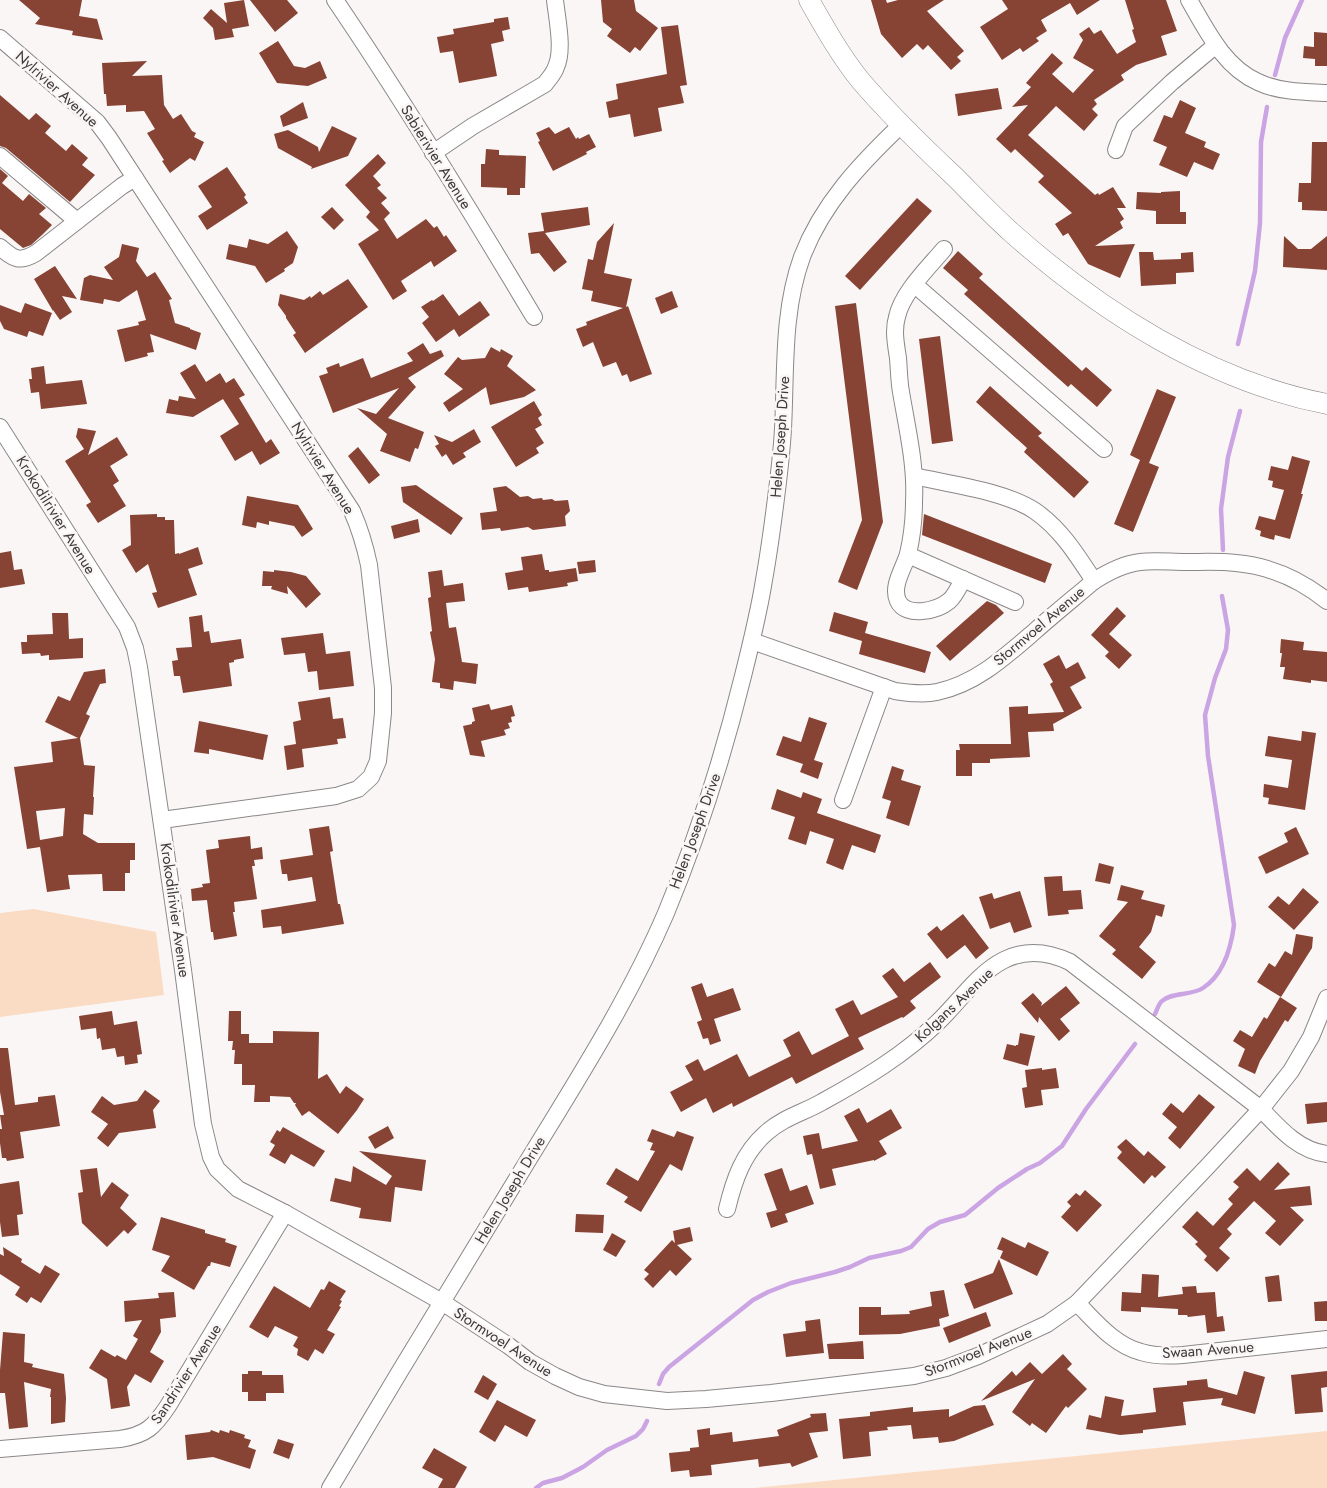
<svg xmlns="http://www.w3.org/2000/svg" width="1327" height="1488" font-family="Jost,sans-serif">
<rect width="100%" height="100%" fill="#fbf6f6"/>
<g fill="#fadbc3">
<path d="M34,909L156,932L164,995L0,1017V913Z"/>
<path d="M1327,1431V1488H755Z"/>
</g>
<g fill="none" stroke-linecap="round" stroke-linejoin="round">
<g stroke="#cba4e3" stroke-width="4.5">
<path d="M1275,75L1285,38L1302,0"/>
<path d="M1238,344L1255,271L1260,223L1261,142L1267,107"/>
<path d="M1223,550L1221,509L1228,457L1240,411"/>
<path d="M1155,1014C1157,1010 1159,1003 1162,1001C1171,992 1191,996 1203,988C1223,975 1231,948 1234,925L1208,756L1205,715L1215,678L1226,649L1228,630L1222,596"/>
<path d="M659,1384L663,1374L669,1367L753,1300L768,1292L791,1283L835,1272L850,1267L869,1258L901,1251L911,1247L928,1229L940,1222L965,1215L998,1188L1027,1169L1040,1163L1062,1146L1086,1109L1135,1044"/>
<path d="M536,1488L543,1483L562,1478L583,1467L607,1450L636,1436L643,1429L647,1421"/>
</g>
</g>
<g fill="#874334" fill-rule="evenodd">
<path d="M19,0H82L79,16L97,19L103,40L72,35L73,31L35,24L40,18Z"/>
<path d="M244,0L249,26L232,29L234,37L215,40L213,28L203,18L211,9L227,23L224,3Z"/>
<path d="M250,0H287L298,13L275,32Z"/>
<path d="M601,0H634L636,11L658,28L640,51L635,47L630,53L607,36L612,29L603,22Z"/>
<path d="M871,0H886L887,3L898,0H944L927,11L964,51L957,57L961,61L951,70L928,45L923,50L917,44L902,58L881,34Z"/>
<path d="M1002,0H1100L1077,15L1070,3L1041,20L1047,31L1036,38L1039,41L1023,52L1020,48L1002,60L980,27L1008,9Z"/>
<path d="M1125,0H1166L1177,31L1161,36L1167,55L1136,65L1121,75L1124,80L1094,100L1097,104L1092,109L1098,115L1084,131L1056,106L1028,135L1095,195L1098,193L1099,195L1113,187L1126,208H1117L1124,219L1120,222L1123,228L1095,246L1135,244L1120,278L1088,264L1068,233L1063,236L1055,224L1072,213L1038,182L1044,176L1015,149L1011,153L996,139L1028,105L1012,107L1031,87L1026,83L1052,53L1063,63L1052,74L1073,93L1094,70L1073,58L1083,40L1079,34L1089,27L1094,34L1101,30L1117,54L1136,42L1132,30L1134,29Z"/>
<path d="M508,17L510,29L502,31L504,41L491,44L497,76L459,83L453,51L440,53L437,37L454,34L453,29L494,22V19Z"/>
<path d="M678,25L687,85L680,86L684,103L658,108L662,131L634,137L630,114L609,118L606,102L618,99L616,84L667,74L661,27Z"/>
<path d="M1314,32L1327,33V66H1315V59L1303,58L1304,46L1314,47Z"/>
<path d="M278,41L294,66L305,68L320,61L327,78L308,86L277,83L259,53Z"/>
<path d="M147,61L132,76L162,75L164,105L173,119L181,114L192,131L196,133L194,137L204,142L195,161L190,158L170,173L162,161L164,160L147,133L155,129L144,111L126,112V105L107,106L106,94H104L102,63Z"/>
<path d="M998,88L1002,109L958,116L955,94Z"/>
<path d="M0,95L29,120L36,113L51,126L45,133L66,151L72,144L88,158L82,165L95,175L70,202L6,148L0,146Z"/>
<path d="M1180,100L1196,108L1185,133L1206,142L1204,147L1220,154L1213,170L1194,162L1187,177L1159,165L1167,147L1153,141L1164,115L1172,118Z"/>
<path d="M303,102L308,118L283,127L280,116Z"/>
<path d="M332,126L357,138L348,156L311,169L312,167L278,148L274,134L288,130L318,147L319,152Z"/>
<path d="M549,127L555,134L569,127L576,139L578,137L579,139L589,134L596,147L586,152L587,154L553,171L538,142L540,141L536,133Z"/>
<path d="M1312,142H1327V211L1302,210V202H1298L1299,183H1311Z"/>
<path d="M486,149L499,150V155L526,156L525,188H520V195H507V188L481,187V164H485Z"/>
<path d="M378,154L386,163L373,176L381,185L377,188L387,198L381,203L390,213L384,219L397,239L426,219L434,228L437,226L444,237L446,235L457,251L434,267L431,261L401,281L407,291L393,300L358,244L379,230L366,217L370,212L345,185Z"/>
<path d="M227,167L246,195L244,197L248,203L207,230L198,216L212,207L198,186Z"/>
<path d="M0,169L8,176L2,183L23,201L29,194L46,208L39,214L52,225L42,235L31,245L23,248L0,229Z"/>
<path d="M1180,191V212H1186V224H1156V211L1136,209L1137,192L1161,193V192Z"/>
<path d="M917,198L932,211L860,290L845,276Z"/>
<path d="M332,207L344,220L334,230L321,217Z"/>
<path d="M588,207L590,225L545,233L567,262L554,272L539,253L531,254L528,233L544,231L541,213Z"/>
<path d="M614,223L604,273L632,279L626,307L628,306L652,374L630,382L627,374L622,376L616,362L603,367L593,342L583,347L576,329L587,325L586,322L623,308L591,301L593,291L582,289L588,259L593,260L597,242Z"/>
<path d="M287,231L298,247L293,263L284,269L285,271L266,283L255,266L226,259L229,244L247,248L249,239L268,244Z"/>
<path d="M1284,236L1298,249H1311L1327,236V270L1283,267Z"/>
<path d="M122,244L139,248L136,261L147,277L155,272L172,299L169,300L175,323L190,328V329L201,333L196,350L150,334L154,352L147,353L148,356L125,362L117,330L139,325L138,322L146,320L137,290L119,302L104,299L103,304L80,300L84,278L90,275L113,280L104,267L119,257Z"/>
<path d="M958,251L983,274L979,278L1082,371L1086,367L1112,390L1097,407L1071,384L1068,387L964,294L968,290L943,268Z"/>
<path d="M1139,252H1153L1154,260L1181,259V253L1193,252L1194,272L1176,273V284L1141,286Z"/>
<path d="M55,266L77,299L62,296L72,312L60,320L53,310V311L34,279Z"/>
<path d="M348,279L368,307L305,353L293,335L296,333L286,318V316L278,305L280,294L304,300L310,296L311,298L320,291L323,295Z"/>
<path d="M672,291L678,307L661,314L655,298Z"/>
<path d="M443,294L459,316L480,301L490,315L459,337L454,329L436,342L422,323L429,317L421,307L432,300L433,301Z"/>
<path d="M25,303L52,313L43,336L29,331L27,337L4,329L0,321V305L21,313Z"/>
<path d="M856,303L883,522L857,590L838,582L862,520L835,306Z"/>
<path d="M940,336L953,441L932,444L919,339Z"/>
<path d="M423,343L430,354L441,350L444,356L408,378L416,387L388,418L424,432L418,449L415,448L410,462L380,451L387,434L357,408L376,414L399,388L333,413L319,376L328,373L326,368L339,363L340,367L363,358L371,378L413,361L407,353Z"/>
<path d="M491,347L500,352L501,349L513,356L507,366L536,390L524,397L490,405L486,387L449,412L443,403L463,389L444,374L458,357L462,360L485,358Z"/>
<path d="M195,364L206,382L220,373L226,383L234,378L245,395L239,398L266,443L271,439L280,453L260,465L252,451L235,461L220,436L239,424L223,399L193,417L166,413L169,399L178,401L179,396L196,399L180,373Z"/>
<path d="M44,366L46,384L82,380L87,404L41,409L39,392L31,393L29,379H32L31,368Z"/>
<path d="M990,386L1042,433L1038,436L1089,482L1074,498L1024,452L1027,448L976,402Z"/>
<path d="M1157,389L1176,397L1149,463L1159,467L1133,532L1114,524L1140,460L1130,455Z"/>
<path d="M534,401L542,415L538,418L542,425L535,429L544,443L536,448L539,453L516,467L491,427Z"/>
<path d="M78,428L96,431L88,455L117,437L128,455L110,466L119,481L113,485L126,506L98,523L86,505L91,502L65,461L84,449L76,437Z"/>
<path d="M474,429L481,442L463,453L466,457L453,465L446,454L442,457L435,446L439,444L434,435L452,442Z"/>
<path d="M358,447L380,475L369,484L348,456Z"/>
<path d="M1292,456L1310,461L1301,494H1303L1290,539L1275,535L1274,540L1260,536L1261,531L1255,529L1259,516L1275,520L1284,490L1272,487L1273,481L1268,480L1271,466L1288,470Z"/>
<path d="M416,485L463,518L451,535L403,502L401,487Z"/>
<path d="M506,486L520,497L528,496L533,499L542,498L543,500L552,499L555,501L568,500L570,511L565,516L566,526L533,530L528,527L501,531L500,528L482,530L480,513L497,511L493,488Z"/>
<path d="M247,496L298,505L313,529L302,537L294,526L269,521V525L257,522L256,528L242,525Z"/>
<path d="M157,514V517H165V520H174L175,554L179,553V554L198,547L203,564L188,569L197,595L158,608L152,593L157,592L148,564L136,573L122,550L131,545L130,515Z"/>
<path d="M924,514L1052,564L1045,583L922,535Z"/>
<path d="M418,519L420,532L394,539L391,526Z"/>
<path d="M11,551L14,570L22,569L25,584L0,588V553Z"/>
<path d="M542,554L545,570H549V572L576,568L578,581L567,583L568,586L529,592L528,587L508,590L505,573L523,570L521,557Z"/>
<path d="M595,560L596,572L579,574L577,562Z"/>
<path d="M274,570L291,572L306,576L321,594L306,608L287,586L288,594L271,589L272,586H262L263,571L274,572Z"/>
<path d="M442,570L444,586L463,583L465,601L446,603L449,628L456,627L462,662L478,664L476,684L454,681L453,690L440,688V683L432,682L435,659L430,632L432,631L428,598L431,597L428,572Z"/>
<path d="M987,601L996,605L1004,613L950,661L936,646Z"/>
<path d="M1117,607L1126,616L1109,634L1132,655L1119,669L1105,656L1109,652L1091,635Z"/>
<path d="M834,612L868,622L865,633L931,652L925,673L859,654L862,641L829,631Z"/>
<path d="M52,613H68L69,639L83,638V658L49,660V655L41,656L40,653L22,654L21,642H27V635L53,634Z"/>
<path d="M202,615L204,632L209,631L211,643L241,639L244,658L234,660V662L229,663L232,686L183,693L180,676H174L172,661L178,660L176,648L192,647L189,617Z"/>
<path d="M323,633L326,654L350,651L354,686L319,690L317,671L308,672L305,653L284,655L281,638Z"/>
<path d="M1281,639L1304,642L1303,650L1327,652V682L1311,680V683L1283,679L1285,667H1280L1282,653H1280Z"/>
<path d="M1059,655L1066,669L1078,662L1086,678L1070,687L1082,708L1053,724L1054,731L1028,732L1030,757L990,759V763H972V776H956V750H960L959,744H1011L1009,707L1028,706V714L1064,712L1050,684L1053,682L1043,664Z"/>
<path d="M105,669L106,683L100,684L86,714L90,716L80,738L84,765L95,766L93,797H94L93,815L84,814L83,834L98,843H135V860H130V873H125V891H103L102,874L68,875L70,889L47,892L40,847L27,849L14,767L53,762L51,742L78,738L45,722L58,696L70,701L84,672ZM65,808L63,836L40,840L36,811Z"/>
<path d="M330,697L333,719L343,718L346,738L337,739L338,744L302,749L304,767L287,770L284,746L296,744L293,722L301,720L298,702Z"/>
<path d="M489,704L491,710L512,705L515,716L511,717L512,722L508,723L510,728L504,730L506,735L481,741L485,757L470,755L463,726L472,724V722L475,721L472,708Z"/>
<path d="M809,717L827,723L814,760L823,763L818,779L800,772L803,764L776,755L783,736L801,742Z"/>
<path d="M199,721L268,735L263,760L209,749V754L194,752Z"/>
<path d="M1302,731L1316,733L1305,810L1268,804L1269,798L1263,797L1264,784L1288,788L1292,760L1265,756L1268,736L1301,741Z"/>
<path d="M892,766L904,770L901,780L921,786L909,826L886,818L891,801L882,798Z"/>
<path d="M777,789L801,798L803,792L822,799L817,813L881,835L875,853L852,845L843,870L826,863L834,839L810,831L806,845L788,839L795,817L771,809Z"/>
<path d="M329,826L333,851L330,852L338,904H340L344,924L282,934L281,926L263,928L261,910L316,901L312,877L288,881L287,874H282L280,860L313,855L309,829Z"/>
<path d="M1296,827L1309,854L1266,874L1258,857L1288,842L1284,833Z"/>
<path d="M250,836L251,849L262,847L263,859L254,860L255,866H252L257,899L234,902L235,912H233L237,936L214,940L213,932H211L207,900L192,901L191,889L203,887L202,884L210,883L206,850L219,848L218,840Z"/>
<path d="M1099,863L1114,867L1110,884L1095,881Z"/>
<path d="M1062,876L1063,891L1081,890L1083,909L1068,910L1069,914L1048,916L1044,877Z"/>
<path d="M1121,885L1144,891L1141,899L1165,905L1162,917L1156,915L1151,932L1139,947L1156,962L1142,979L1112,954L1116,950L1099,936L1128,902L1117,900Z"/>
<path d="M1303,888L1319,902L1294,930L1268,907L1278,896L1289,905Z"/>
<path d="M1020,891L1032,927L1014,933L1010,922L990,929L979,897L992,893L994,899Z"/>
<path d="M963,914L989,948L976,959L965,945L947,959L927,934L937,926L941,931Z"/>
<path d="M1296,934L1313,937L1312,948L1281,997L1257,982L1269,963L1275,967L1285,951L1292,955Z"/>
<path d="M930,962L941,977L910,1001L916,1008L903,1018L902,1017L858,1038L864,1049L796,1084L792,1077L733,1107L732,1103L713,1113L706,1098L681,1112L670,1092L693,1080L685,1066L698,1059L704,1071L737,1054L749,1077L791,1056L783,1040L799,1031L812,1055L849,1036L835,1009L853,1000L861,1015L898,997L882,976L893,968L904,982Z"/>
<path d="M702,983L707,997L733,988L741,1010L714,1019L721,1041L710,1045L708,1038L703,1039L697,1022L702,1020L691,987Z"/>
<path d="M1066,986L1080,1003L1060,1019L1070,1031L1059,1041L1039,1017L1038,1023L1021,1003L1033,993L1042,1003L1041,1006Z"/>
<path d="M1280,997L1297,1008L1288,1022L1285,1020L1260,1061L1255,1074L1238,1066L1245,1049L1233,1041L1240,1030L1252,1037L1264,1017L1267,1019Z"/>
<path d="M112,1011L114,1025L137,1021L142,1054L137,1055L138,1063L125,1065L124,1056L117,1057L115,1048L102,1050L100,1038L97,1039L96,1028L81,1030L79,1016Z"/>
<path d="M229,1011H241V1034H249V1043H273V1031L319,1032L318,1079L327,1074L340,1094L346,1086L364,1099L357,1110L338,1134L309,1111L302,1116L295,1105L296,1103H294L290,1097L270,1096V1102H254L255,1085H242V1064H234L235,1050H232L233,1041H228Z"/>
<path d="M1020,1033L1035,1036L1028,1066L1003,1059L1007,1044L1016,1046V1045H1018Z"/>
<path d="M0,1048H8L15,1105L38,1102V1097L55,1095L60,1126L20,1132L24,1158L7,1161L6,1158H2L0,1143V1129H2L0,1115H4L0,1092Z"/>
<path d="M1042,1068V1070L1056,1068L1059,1088L1041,1090L1043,1105L1025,1108L1022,1088L1027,1087L1025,1070Z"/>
<path d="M145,1090L160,1101L153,1110L156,1128L119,1133L108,1147L97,1138L108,1124L91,1112L102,1096L114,1105L137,1101Z"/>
<path d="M1199,1094L1215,1107L1180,1149L1168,1138L1177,1127L1162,1114L1171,1103L1183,1113Z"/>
<path d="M1327,1102V1122L1307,1124L1305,1104Z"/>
<path d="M859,1108L867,1123L891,1109L902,1128L879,1141L887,1154L874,1161V1160L832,1169L836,1185L820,1189L812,1154L807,1155L803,1136L819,1133L822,1149L858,1141L844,1116Z"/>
<path d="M388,1126L394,1138L375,1149L368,1137Z"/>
<path d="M283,1127L325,1151L314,1167L291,1154L285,1164L269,1155L275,1145L270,1142L277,1130L280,1132Z"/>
<path d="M652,1129L674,1137L677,1131L694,1137L682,1171L670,1164L641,1212L624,1202L628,1197L606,1184L616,1168L638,1181L655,1151L650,1150L653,1143L647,1141Z"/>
<path d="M1126,1139L1144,1156L1148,1151L1166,1167L1155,1178L1152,1175L1144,1184L1117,1158L1122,1152L1117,1147Z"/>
<path d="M359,1151L426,1160L422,1191L395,1187L391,1222L359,1218L361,1208L330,1201L335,1178L351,1182L353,1166L386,1185L392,1176Z"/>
<path d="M1278,1162L1290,1174L1274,1190L1310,1186L1312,1205L1290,1207L1304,1220L1280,1246L1265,1233L1276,1221L1254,1201L1227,1229L1232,1234L1219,1248L1230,1258L1217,1272L1204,1260L1207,1256L1195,1244L1198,1242L1182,1227L1197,1211L1213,1226L1233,1204L1228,1199L1239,1187L1233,1182L1247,1168L1260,1181Z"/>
<path d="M97,1168L101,1197L112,1182L129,1195L120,1208L137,1224L128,1234L124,1230L107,1247L82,1223L78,1193L83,1192L80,1170Z"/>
<path d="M782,1168L790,1191L807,1185L814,1204L785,1214L788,1222L771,1228L766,1213L777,1210L764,1174Z"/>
<path d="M19,1181L23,1214L17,1215L19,1235L2,1237L0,1222V1184Z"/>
<path d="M1085,1190L1102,1205L1077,1232L1061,1217L1071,1206L1067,1202L1076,1193L1080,1196Z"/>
<path d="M576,1214L604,1215L603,1233L575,1232Z"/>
<path d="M161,1217L205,1230V1233L226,1239L225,1242L237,1246L230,1267L211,1262L210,1266H208L194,1290L161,1271L170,1256L152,1250Z"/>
<path d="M690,1227L693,1241L677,1245L692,1259L676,1276L670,1270L653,1288L644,1279L649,1274L644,1270L672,1240L675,1243L673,1231Z"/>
<path d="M612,1233L626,1241L616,1257L603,1250Z"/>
<path d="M1002,1237L1025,1248L1028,1242L1049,1252L1037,1276L1000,1258L1003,1251L997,1249Z"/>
<path d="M3,1247L22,1259L21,1262L40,1274L45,1265L60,1274L41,1303L31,1297L27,1303L15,1295L20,1287L0,1274V1254L4,1256Z"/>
<path d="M999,1259L1013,1294L974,1309L964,1284L993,1273Z"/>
<path d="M1142,1274L1159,1275L1158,1297L1183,1294L1182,1287L1196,1286L1197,1293L1215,1292L1217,1317L1223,1316L1225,1331L1207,1333L1205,1315L1188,1317L1187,1315H1178V1309L1141,1307V1312L1121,1311L1122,1292L1141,1293Z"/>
<path d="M1279,1275L1282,1301L1268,1302L1265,1277Z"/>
<path d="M329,1281L346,1291L340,1300L342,1301L339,1306L341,1307L327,1330L335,1334L323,1354L315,1349L308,1361L297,1355L298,1349L293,1346L298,1337L275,1326L268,1338L249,1327L274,1286L310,1308L321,1289L324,1290Z"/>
<path d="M944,1290L949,1316L939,1319L940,1326L900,1334L859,1335V1307H881V1315L910,1314L909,1311L932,1306L930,1292Z"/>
<path d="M174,1292L176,1317L160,1319L161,1332L150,1352L164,1361L151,1383L135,1374L127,1387L130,1406L111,1409L107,1379L89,1368L101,1349L115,1357L117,1355L126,1360L138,1339L133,1336L142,1320L125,1322L124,1301L159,1298L158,1293Z"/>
<path d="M1327,1301V1321H1315L1314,1302Z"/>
<path d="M986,1312L991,1326L949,1343L943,1328Z"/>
<path d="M820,1319L824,1353L786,1357L783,1334L806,1331L805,1321Z"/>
<path d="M3,1332L25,1334L24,1362L33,1364L32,1367L64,1374L66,1398L65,1422L51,1424V1397H50L51,1389L24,1382L28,1427L9,1429L5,1393H0V1370Z"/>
<path d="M863,1341L864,1359H829L827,1344Z"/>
<path d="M1063,1354L1072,1364L1067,1369L1087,1389L1068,1408L1066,1406L1046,1433L1032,1423L1030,1426L1012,1412L1035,1379L981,1401L1012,1371L1016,1376L1030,1362L1042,1374Z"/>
<path d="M248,1371H262V1375H283L284,1393H266V1401H248V1392H242V1374H248Z"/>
<path d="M1244,1371L1265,1377L1255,1414L1221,1405L1223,1398L1183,1402L1186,1425L1143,1430V1433L1120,1435L1086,1429L1089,1415L1101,1418L1105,1396L1124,1400L1121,1416L1156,1412L1153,1388L1187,1385V1381L1207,1379L1208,1387L1237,1395Z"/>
<path d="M1327,1371V1387L1321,1388L1323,1412L1295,1414L1291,1375Z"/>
<path d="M483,1375L497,1384L488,1400L474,1392Z"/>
<path d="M497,1400L536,1420L527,1437L505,1425L495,1442L479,1432Z"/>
<path d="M985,1405L994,1425L954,1441L939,1443L938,1437L913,1439L911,1425L887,1427L888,1430L869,1432L871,1456L843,1459L839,1419L870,1416V1412L913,1407V1412L949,1409V1417L974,1406Z"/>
<path d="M826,1413L828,1431L809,1433L818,1457L792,1467L790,1463L759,1467L758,1459L711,1465L712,1475L690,1477L689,1470L671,1472L669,1453L690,1451V1448L699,1447L697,1430L710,1428V1435L732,1432L733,1442L779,1436L777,1430L811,1417L810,1414Z"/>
<path d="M211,1430L219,1433L220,1430L229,1433L230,1430L245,1435L244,1438L251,1440L248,1447L256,1450L250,1469L213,1457L187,1460L185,1435L210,1432Z"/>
<path d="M278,1439L294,1444L289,1459L273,1453Z"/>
<path d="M434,1448L467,1467L455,1488H438L443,1479L422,1468Z"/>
</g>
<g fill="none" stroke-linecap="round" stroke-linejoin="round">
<defs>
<g id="minor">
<path d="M335,0C405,103 470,210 534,317"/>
<path d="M1189,0C1207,31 1224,67 1258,82C1279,92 1305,92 1327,93"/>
<path d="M0,38L97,122L109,138L352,511C360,529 365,546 369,565L383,688V713L378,761L371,777L358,789L336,796L162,820"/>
<path d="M1116,150L1125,126L1172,82L1216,45"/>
<path d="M433,153L473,126L545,84C549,78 554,74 556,67C564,50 557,19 555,0"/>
<path d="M0,156L77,221"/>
<path d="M0,247C14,259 19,263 36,253L122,186L135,178"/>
<path d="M944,249C928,268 902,293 897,317C893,330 896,345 898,358C899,370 899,381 901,392C907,428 916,465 914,501C914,519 912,537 908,554C904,568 891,586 898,601C906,618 937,611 949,601C955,596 959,587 963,579"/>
<path d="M915,285L1104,449"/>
<path d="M0,427L127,627L135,648L139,667L183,970L203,1124L211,1157L217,1169L238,1189L285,1213L442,1302L509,1346L530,1362L555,1376L579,1387L604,1394L667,1401L706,1399L771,1393L914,1376L946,1368L978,1356L1047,1324L1077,1303L1207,1167L1261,1109L1291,1071L1311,1037L1327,998"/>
<path d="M914,476C949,484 1005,491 1035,511C1061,529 1077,555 1094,581"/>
<path d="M908,555L1015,602"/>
<path d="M752,641L895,691C909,693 924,695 937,692C976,684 1006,656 1035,631C1054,614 1074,598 1094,581C1108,572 1123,564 1140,562C1154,560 1171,562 1186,562C1202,562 1220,561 1236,563C1269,566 1301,580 1327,601"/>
<path d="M843,800L884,687"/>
<path d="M727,1209C734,1180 743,1153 766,1133C784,1117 803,1113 822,1102C864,1079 904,1055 938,1022C959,1002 978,973 1004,960C1026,949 1049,952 1070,962L1261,1109C1279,1128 1299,1151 1327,1154"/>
<path d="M1077,1303C1095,1321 1114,1345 1141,1352C1154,1356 1169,1356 1183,1355L1327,1339"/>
<path d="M0,1449L120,1439C146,1435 154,1427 168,1406L285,1213"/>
<path d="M330,1488C392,1384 455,1280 518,1177C570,1091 626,1006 666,913C698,836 723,757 743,676C751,644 759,612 764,580C770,547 774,515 778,482C780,465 782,447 783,429C786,372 782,312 802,257C822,204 861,163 901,125"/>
</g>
<path id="tertiary" d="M809,0C825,28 840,55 860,80C889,114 922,146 955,177C974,196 992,215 1012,233C1100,311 1209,381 1327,404"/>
</defs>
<use href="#minor" stroke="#8b8788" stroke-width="18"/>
<use href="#tertiary" stroke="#8b8788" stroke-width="21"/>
<use href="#minor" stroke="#fff" stroke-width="16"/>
<use href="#tertiary" stroke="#fff" stroke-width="20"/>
</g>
<g text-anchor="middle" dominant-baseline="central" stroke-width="5" stroke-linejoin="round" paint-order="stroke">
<g font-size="15" fill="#3c3a3b" stroke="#fbf6f6">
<text transform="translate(57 89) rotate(42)">Nylrivier Avenue</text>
<text transform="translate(436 157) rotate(58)">Sabierivier Avenue</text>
<text transform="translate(780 437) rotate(-86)">Helen Joseph Drive</text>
<text transform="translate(323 468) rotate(58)">Nylrivier Avenue</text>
<text transform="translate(56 515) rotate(58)">Krokodilrivier Avenue</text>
<text transform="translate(1039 626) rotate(-40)">Stormvoel Avenue</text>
<text transform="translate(695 831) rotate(-70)">Helen Joseph Drive</text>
<text transform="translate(175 910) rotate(82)">Krokodilrivier Avenue</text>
<text transform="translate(954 1005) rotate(-43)">Kolgans Avenue</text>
<text transform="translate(510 1190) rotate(-59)">Helen Joseph Drive</text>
<text transform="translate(503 1342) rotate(33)">Stormvoel Avenue</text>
<text transform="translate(1208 1350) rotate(-4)">Swaan Avenue</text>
<text transform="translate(978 1352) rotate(-21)">Stormvoel Avenue</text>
<text transform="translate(186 1374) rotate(-57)">Sandrivier Avenue</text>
</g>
</g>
</svg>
